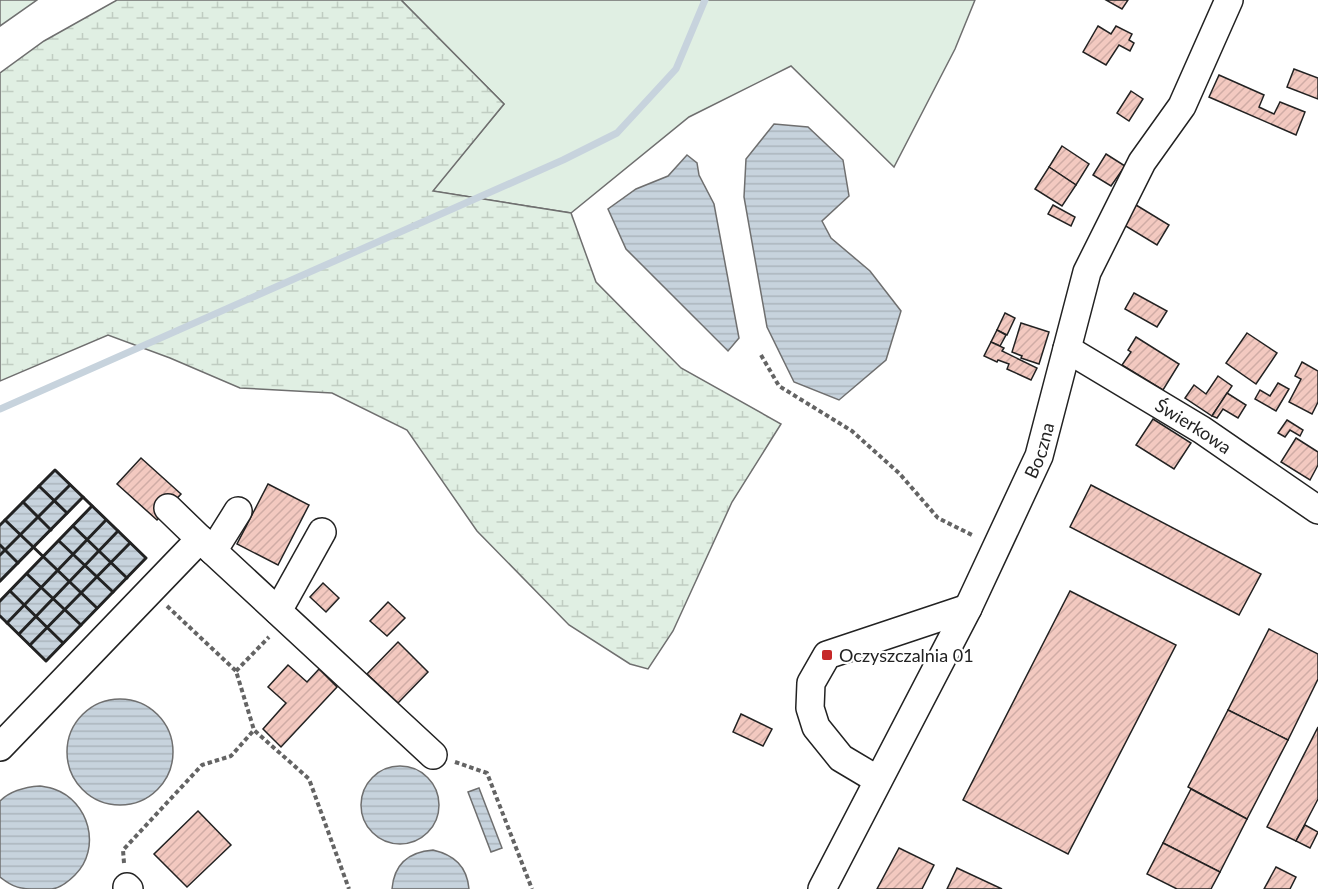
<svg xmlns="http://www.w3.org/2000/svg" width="1318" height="889" font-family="Lato,sans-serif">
<defs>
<pattern id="wetland-marsh" width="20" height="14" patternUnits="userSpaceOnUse" patternTransform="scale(1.5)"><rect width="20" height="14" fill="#e0efe3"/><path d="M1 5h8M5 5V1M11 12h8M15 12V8" fill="none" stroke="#c0cdc2"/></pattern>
<pattern id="water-rules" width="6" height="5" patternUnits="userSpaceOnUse" patternTransform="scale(1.5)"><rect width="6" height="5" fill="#c7d3dd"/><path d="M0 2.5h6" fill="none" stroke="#abb5bd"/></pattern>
<pattern id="building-hatch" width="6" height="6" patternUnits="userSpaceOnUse" patternTransform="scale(1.5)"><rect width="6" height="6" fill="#f3c9c0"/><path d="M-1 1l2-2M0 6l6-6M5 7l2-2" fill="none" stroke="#d0aca5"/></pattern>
</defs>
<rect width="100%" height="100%" fill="#fff"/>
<g fill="#e0efe3" stroke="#6f6f6f" stroke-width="1.5">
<path d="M0,0H37L0,26Z"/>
<path d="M401,0H975L955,49L894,167L791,66L689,117L571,213L432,191L504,104Z"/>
</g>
<path fill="url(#wetland-marsh)" stroke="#6f6f6f" stroke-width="1.5" d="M117,0H401L504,104L433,191L571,213L596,282L681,368L781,424L732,502L673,631L648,669L630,664L569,625L477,531L407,430L332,393L240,388L170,358L108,335L0,381V73L44,41Z"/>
<g fill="url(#water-rules)" stroke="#6f6f6f" stroke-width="1.5">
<path d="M774,124L808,127L843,160L849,196L822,221L831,238L870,271L901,311L886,360L839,400L794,382L767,327L744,197L746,159Z"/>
<path d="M687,155L697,163L699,175L714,204L739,338L728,351L626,249L608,209L636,189L668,176Z"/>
<path d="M55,470L83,497L0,582V525Z"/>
<path d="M92,506L146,558L46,661L0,616V601Z"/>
<circle cx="120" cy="752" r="53"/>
<circle cx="400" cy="805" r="39"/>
<path d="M40,786C45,787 49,787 54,789C89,801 102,848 75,875C69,881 61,888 52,889C47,889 42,889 38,889C20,889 14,888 0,877V801C11,790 25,787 40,786Z"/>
<path d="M479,788L502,848L491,852L468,792Z"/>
<path d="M433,850C454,855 467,866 469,889H392C394,864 408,852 433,850Z"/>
</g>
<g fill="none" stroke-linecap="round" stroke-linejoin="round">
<path stroke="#c7d3dd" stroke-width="7" d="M0,409L563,160L617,133L676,69L705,0"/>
</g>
<g fill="url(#building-hatch)" stroke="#222" stroke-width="1.5">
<path d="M1106,0H1128L1122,9Z"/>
<path d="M1098,26L1111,34L1116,26L1132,34L1129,40L1134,43L1130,51L1119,45L1106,65L1083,52Z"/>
<path d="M1294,69L1318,78V99L1287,87Z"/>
<path d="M1219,75L1264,95L1259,107L1274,114L1280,102L1305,112L1296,135L1209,97Z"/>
<path d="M1131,91L1143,99L1129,121L1117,113Z"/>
<path d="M1062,146L1089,164L1076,185L1049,167Z"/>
<path d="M1106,154L1125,166L1111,186L1093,175Z"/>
<path d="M1049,167L1076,185L1062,206L1035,189Z"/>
<path d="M1053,205L1075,217L1071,226L1048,214Z"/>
<path d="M1136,205L1169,225L1157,245L1124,225Z"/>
<path d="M1134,293L1167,311L1157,327L1125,309Z"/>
<path d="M1005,313L1015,318L1007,335L997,330Z"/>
<path d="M1021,323L1049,332L1039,364L1021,358L1022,356L1012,352Z"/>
<path d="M997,330L1006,335L1000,346L991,342Z"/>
<path d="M1247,333L1277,353L1256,384L1226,363Z"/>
<path d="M1136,337L1179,364L1163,390L1122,365L1131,352L1128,350Z"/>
<path d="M991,342L1004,348L1002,351L1037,368L1031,380L1007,369L1009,364L998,360L997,362L984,356Z"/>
<path d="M1302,362L1318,371V402L1312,414L1289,402L1301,379L1295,376Z"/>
<path d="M1218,376L1232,386L1212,416L1185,398L1194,385L1206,394Z"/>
<path d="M1278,383L1289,389L1276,411L1255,399L1260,390L1270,396Z"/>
<path d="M1227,393L1246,405L1238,418L1223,409L1217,418L1212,416Z"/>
<path d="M1153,419L1191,443L1174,469L1136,445Z"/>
<path d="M1287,420L1303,430L1300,436L1290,430L1285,437L1278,433Z"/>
<path d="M1296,438L1318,452V465L1310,480L1281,462Z"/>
<path d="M141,458L181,494L157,520L117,484Z"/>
<path d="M268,484L309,505L278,565L237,544Z"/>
<path d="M1091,485L1261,574L1239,615L1070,527Z"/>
<path d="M323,583L339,598L326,612L310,597Z"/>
<path d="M1070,591L1176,645L1068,854L963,800Z"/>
<path d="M388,602L405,618L387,636L370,621Z"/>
<path d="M1269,629L1318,654V679L1288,740L1228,710Z"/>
<path d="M398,642L428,672L398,703L367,674Z"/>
<path d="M288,665L307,682L319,669L337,687L281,747L263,729L286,703L268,687Z"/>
<path d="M1228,710L1288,740L1247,819L1188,787Z"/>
<path d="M741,714L772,729L763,746L733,732Z"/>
<path d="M1318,727V799L1296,841L1267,827Z"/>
<path d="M1191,789L1247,819L1220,872L1163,843Z"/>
<path d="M198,811L231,845L187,887L154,854Z"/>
<path d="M1305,825L1318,832L1310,848L1296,841Z"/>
<path d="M1163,843L1220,872L1211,889H1177L1147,874Z"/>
<path d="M899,848L934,865L922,889H877Z"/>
<path d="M1276,867L1296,877L1290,889H1264Z"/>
<path d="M957,868L1002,889H947Z"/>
</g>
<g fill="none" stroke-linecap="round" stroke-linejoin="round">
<defs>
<g id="minor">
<path id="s1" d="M1067,349L1202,430L1318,510"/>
<path d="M168,508L200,539"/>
<path d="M213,551L238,511"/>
<path d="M278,611L322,532"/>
<path d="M0,747L200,539L433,755"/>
<path d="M878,780L841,758L816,727L810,708L811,683L827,655L968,608"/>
<path d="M127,887L129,889"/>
<path id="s2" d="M822,889L968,608L1039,456L1087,272L1142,162L1182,106L1229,0"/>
</g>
</defs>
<use href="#minor" stroke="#222" stroke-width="30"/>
<g stroke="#646464" stroke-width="4" stroke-dasharray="4.5 3" stroke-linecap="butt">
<path d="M761,355L779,386L852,431L899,473L938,518L974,536"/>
<path d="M167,606L236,671L254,730L309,779L349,889"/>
<path d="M236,671L269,637"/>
<path d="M455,762L487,773L532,889"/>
<path d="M124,863L123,850L202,765L231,756L254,730"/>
</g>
<use href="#minor" stroke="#fff" stroke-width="27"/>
<g stroke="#222" stroke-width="3">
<path d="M39,486L67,513"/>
<path d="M23,502L51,530"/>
<path d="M5,520L97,608"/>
<path d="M0,525L55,470L146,558L46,661L0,616"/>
<path d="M73,526L127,578"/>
<path d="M59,541L113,592"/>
<path d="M0,545L18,563"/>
<path d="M0,555L70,485"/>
<path d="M27,574L81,625"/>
<path d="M0,581L83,497"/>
<path d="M10,591L63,643"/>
<path d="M0,601L92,506"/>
<path d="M7,623L106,520"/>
<path d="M19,634L118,531"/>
<path d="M30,645L130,543"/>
</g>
</g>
<rect fill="#c62828" stroke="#fff" stroke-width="2" x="821" y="649" width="12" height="12" rx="3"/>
<g text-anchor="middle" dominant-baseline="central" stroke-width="4.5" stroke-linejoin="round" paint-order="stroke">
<g font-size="18" fill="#222" stroke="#fff">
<text stroke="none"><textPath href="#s1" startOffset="148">Świerkowa</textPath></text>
<text stroke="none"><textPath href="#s2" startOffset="490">Boczna</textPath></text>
</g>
<g font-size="18" fill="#222" stroke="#fff" text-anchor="start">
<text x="839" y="655">Oczyszczalnia 01</text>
</g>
</g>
</svg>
